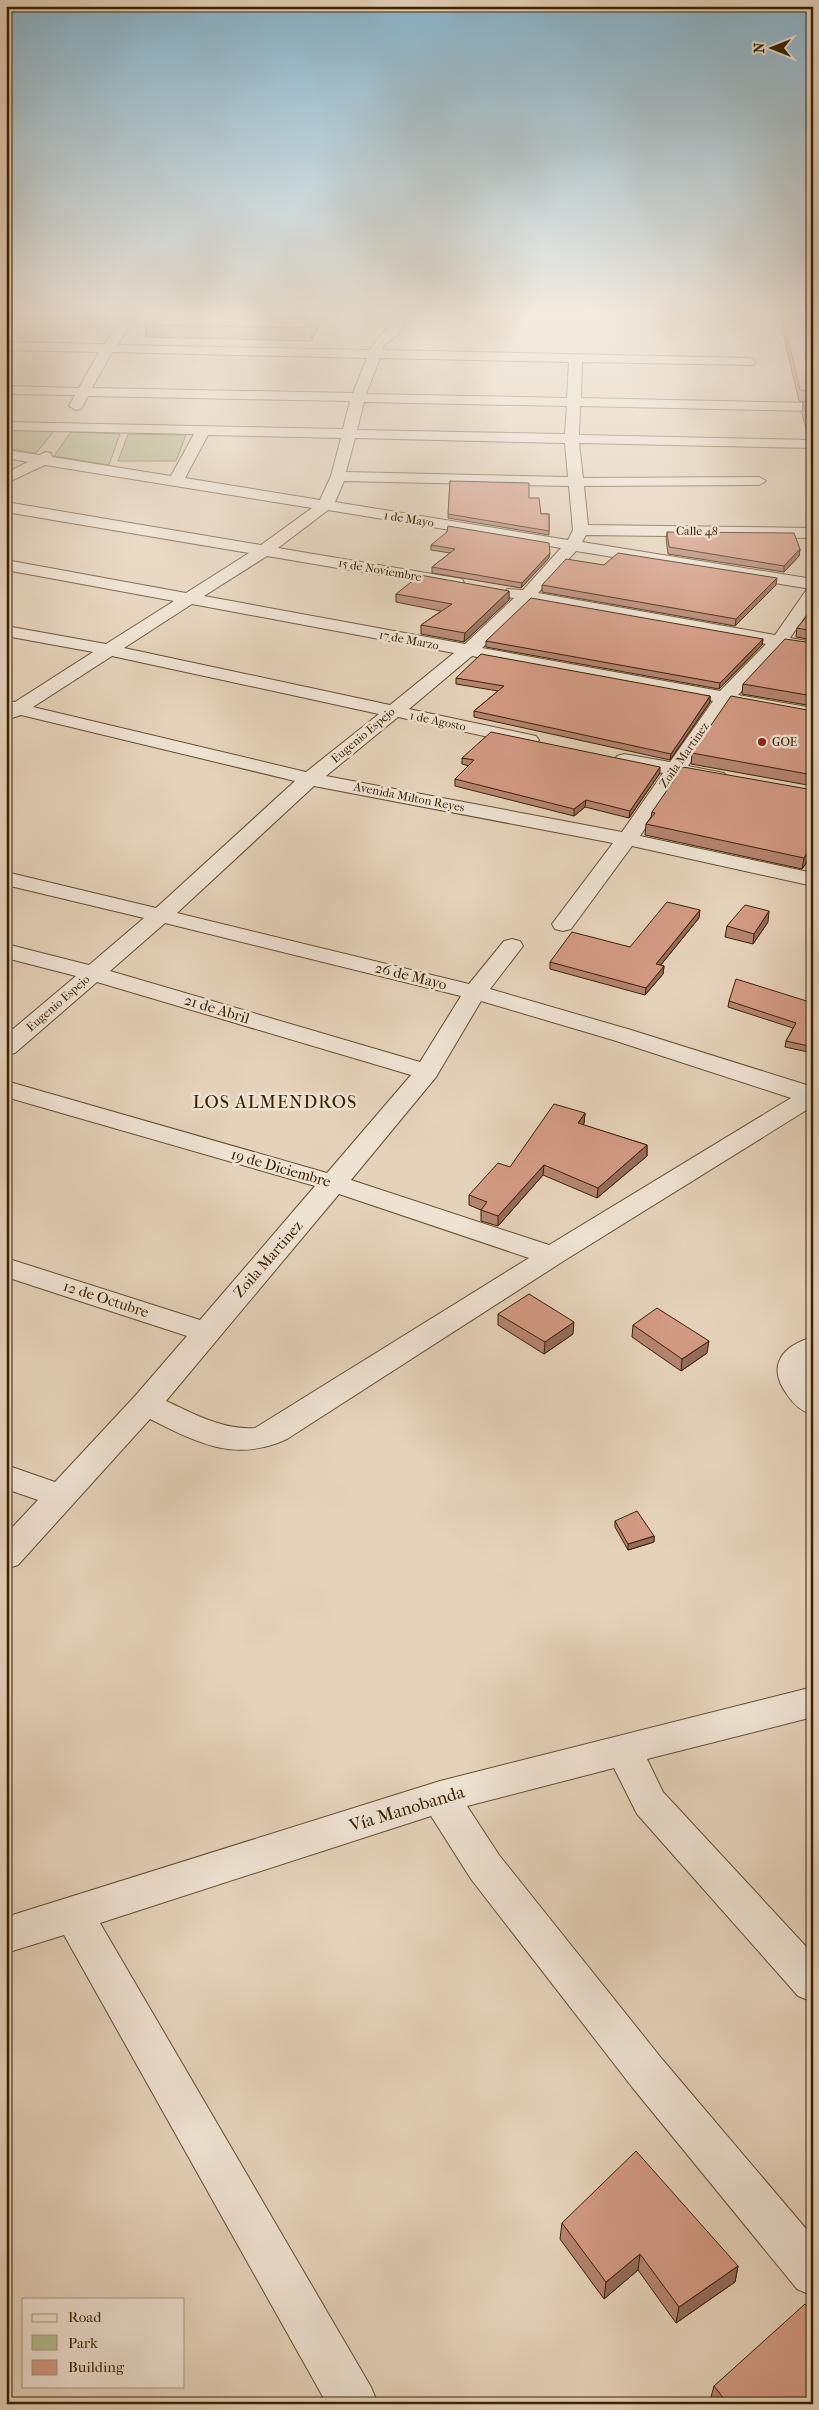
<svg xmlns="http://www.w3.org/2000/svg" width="819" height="2410" font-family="'IM FELL French Canon',serif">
<rect width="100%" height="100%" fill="#e5d2ba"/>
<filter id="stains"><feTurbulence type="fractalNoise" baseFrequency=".004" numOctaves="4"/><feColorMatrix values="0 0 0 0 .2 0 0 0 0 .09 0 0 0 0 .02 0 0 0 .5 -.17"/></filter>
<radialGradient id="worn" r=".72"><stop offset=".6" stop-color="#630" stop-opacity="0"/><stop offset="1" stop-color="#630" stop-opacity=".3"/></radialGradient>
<g fill="#b4bc90" stroke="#766f48">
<path d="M6,430H55L36,453L6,448Z"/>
<path d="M71,432L120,434L109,465L54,456Z"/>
<path d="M128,434L186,435L176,461H118Z"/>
</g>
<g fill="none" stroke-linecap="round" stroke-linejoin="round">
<defs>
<g id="minor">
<path d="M6,318H16L6,326Z"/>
<path d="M124,318H136L117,345L370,350C376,337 388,331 395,318H407L397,336L385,344L382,350L750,358L756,362L754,365L582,362L581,398L813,403V411L580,406L579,435L813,440V448L579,443L583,478L759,477L766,481L759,485L584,486L588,525L813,528V538L586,535L582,542L813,579V605L790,638L813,642V652L783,647L738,695L813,708V720L729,704L688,766L724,773L727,777L724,781L717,783L680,776L640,836L813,873V886L632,846L571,929L563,931L555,929L552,924L613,843L314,786L177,913L469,984L504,941L512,939L520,941L523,946L490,989L631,1030L813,1087V1106L562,1262L287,1439C235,1463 198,1443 150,1419L18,1565L6,1569V1534L38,1500L6,1489V1465L55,1482L135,1396L187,1336L6,1277V1258L200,1320L315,1186L6,1097V1081L327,1173L411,1075L97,982L15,1053L6,1055V1035L76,976L6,958V944L89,965L144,918L6,885V872L156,908L295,781L21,715L6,720V700L15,702L93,652L6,636V626L106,644L174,601L6,570V560L186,593L249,553L6,512V502L261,545L312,508L45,465L6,483V473L28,462L6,458V450L39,455L46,452L51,453L52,457L171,476L194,434L6,430V422L343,429L350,401L88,396L81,409L76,410L69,406L75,395L6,394V386L79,388L99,352L6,350V342L104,344ZM112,352L367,358L353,393L92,388ZM380,358L569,362L567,398L366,394ZM364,402L567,406L565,434L357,430ZM208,435L341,438L331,476L320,500L185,478ZM355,438L565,443L568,477L346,472ZM344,481L569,486L573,530L568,540L335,502ZM328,510L561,548L523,590L507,589L505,593L507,597L514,598L465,644L204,596L267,556L456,588L462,587L464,583L462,579L456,578L278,548ZM576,551L811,589H807L775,635L538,593ZM530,601L766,644L720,691L482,648ZM192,604L454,653L390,705L124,648ZM112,656L379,714L306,772L33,707ZM472,656L713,701L670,762L624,754L617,756L614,760L617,764L663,773L622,832L326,776L398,717L529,746L536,744L539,740L536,736L409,709ZM165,923L461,996L420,1062L110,971ZM481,1001L613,1040L791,1098L549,1245L351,1180L436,1077ZM339,1194L529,1258L255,1428C222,1430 195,1414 166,1401Z"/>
<path d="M813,1337V1361L807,1367V1374L813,1384V1415C801,1411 793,1404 786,1393C767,1365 782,1346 813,1337Z"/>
<path d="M813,1687V1717L647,1759L663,1792L813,1954V2002L798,1996L637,1814L614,1768L467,1806L499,1855L662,2059L813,2237V2296L797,2289L632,2087L471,1879L431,1816L100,1923L371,2387L378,2404H327L64,1935L6,1953V1917L440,1781Z"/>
</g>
</defs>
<use href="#minor" stroke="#644e2e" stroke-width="2"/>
<use href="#minor" fill="#eee2d2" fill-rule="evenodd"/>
</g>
<g fill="#b58471" stroke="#392200">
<path d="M151,318H323L311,341L146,337L145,325Z"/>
<path d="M786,318H813V437H808L802,413L803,402H806L799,401L782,329L783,319H786Z"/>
<path d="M450,481L529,498L541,514H549V535L448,518Z"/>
<path d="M667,532L800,549L799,556L784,572L668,554L666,538Z"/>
<path d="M431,545L549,558L521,588L432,573V567L450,553L431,550Z"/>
<path d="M604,565L776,585L735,626L542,592V585Z"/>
<path d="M509,591V600L464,642L421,634V625L441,611L396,602V594Z"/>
<path d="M813,609V640L796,637L797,628Z"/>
<path d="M763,639L762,645L719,689L486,647V641Z"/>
<path d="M813,643V706L742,694L743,684Z"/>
<path d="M456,678L710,696V702L670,760L474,717V711L498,691L456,684Z"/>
<path d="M813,711V786L691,764L692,753Z"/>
<path d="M462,758L660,773L629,818L585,807L574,816L455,786V779L469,766L462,764Z"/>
<path d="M813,790V853L802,869L645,835L646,824L651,817L652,812Z"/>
<path d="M699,918L660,966H664L663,974L645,995L550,969V962L630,947Z"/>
<path d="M768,922L753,944L725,937L727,926Z"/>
<path d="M729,1001L813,1003V1053L785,1047L786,1041L793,1028L728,1007Z"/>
<path d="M585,1113L584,1123L583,1125L647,1145V1156L597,1198L543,1175L498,1226L481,1221V1210L469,1205V1195L510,1167Z"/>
<path d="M498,1314L573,1334L544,1354L498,1325Z"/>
<path d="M633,1325L707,1353L681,1371L632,1337Z"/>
<path d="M615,1521L654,1536V1542L628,1550L615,1527Z"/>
<path d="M813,1587V1602L810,1600Z"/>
<path d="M562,2223L738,2266L735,2282L676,2323L638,2270L604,2299L560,2239Z"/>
<path d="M813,2312V2400L809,2404H716L711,2397L714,2386Z"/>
</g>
<g fill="#946c5c" stroke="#392200">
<path d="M316,318H323L311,341L310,328Z"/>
<path d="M800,549L799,556L784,572V566Z"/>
<path d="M550,553L549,558L521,588L522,583Z"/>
<path d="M777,578L776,585L735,626L736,619Z"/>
<path d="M509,591V600L464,642L465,633Z"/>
<path d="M763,639L762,645L719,689L720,683Z"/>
<path d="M710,696V702L670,760L671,754Z"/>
<path d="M660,767V773L629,818L630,811Z"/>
<path d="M586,800L585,807L574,816V809Z"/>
<path d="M813,844V853L802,869L804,858Z"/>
<path d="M700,910L699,918L655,972L656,964Z"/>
<path d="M769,911L768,922L753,944L754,934Z"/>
<path d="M664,966L663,974L645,995L646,988Z"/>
<path d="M585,1113L584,1123L577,1133L578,1123Z"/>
<path d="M647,1145V1156L597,1198L598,1188Z"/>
<path d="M544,1165L543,1175L498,1226V1216Z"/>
<path d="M574,1322L573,1334L544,1354L545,1342Z"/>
<path d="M709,1341L707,1353L681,1371L682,1359Z"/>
<path d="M654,1536V1542L628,1550V1544Z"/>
<path d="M640,2254L638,2270L604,2299L606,2282Z"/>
<path d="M738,2266L735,2282L676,2323L679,2307Z"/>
<path d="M813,2392V2400L809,2404H800Z"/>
</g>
<g fill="#d39a83" stroke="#392200">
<path d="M151,318H316L310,328L145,325Z"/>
<path d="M791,318H813V392L800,390L783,319H791Z"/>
<path d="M803,402H813V426H809Z"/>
<path d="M450,481L529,483V498H539L541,514H549V531L448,514Z"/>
<path d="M448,526L549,543L550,553L522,583L432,567L455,549L431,545L447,532Z"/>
<path d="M667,532L794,533L800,549L784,566L669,547Z"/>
<path d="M618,553L777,578L736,619L542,585L566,559L604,565Z"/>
<path d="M420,575L509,591L465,633L421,625L452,604L396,594Z"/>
<path d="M531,598L763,639L720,683L486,641Z"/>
<path d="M813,609V631L797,628Z"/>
<path d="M785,639L813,643V696L743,684Z"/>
<path d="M481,654L710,696L671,754L474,711L504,686L456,678Z"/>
<path d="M731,696L813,711V775L692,753Z"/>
<path d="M491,732L660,767L630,811L586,800L574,809L455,779L474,760L462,758Z"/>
<path d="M683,767L813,790V844L804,858L646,824L655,813L652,812Z"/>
<path d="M667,902L700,910L656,964L664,966L646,988L550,962L572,932L630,947Z"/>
<path d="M745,905L769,911L754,934L727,926Z"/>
<path d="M736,979L813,1003V1047L786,1041L796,1023L729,1001Z"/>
<path d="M554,1104L585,1113L578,1123L647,1145L598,1188L544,1165L498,1216L481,1210L487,1202L469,1195L498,1163L510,1167Z"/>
<path d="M529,1294L574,1322L545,1342L498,1314Z"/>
<path d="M657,1308L709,1341L682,1359L633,1325Z"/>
<path d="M637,1511L654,1536L628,1544L615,1521Z"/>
<path d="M636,2151L738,2266L679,2307L640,2254L606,2282L562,2223Z"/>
<path d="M805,2304L813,2312V2392L800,2404H728L714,2386Z"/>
</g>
<linearGradient id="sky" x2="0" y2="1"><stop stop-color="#87b6cf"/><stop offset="0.48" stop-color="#f3ebe0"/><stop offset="1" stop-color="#f3ebe0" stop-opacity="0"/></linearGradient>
<rect width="819" height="656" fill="url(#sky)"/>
<circle fill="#8f2418" stroke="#eee2d2" stroke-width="2" cx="762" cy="742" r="5"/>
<g text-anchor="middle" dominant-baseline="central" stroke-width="5" stroke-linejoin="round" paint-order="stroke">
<g font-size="12" fill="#392200" stroke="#eee2d2">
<text transform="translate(409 519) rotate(9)">1 de Mayo</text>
<text transform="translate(697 531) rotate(1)">Calle 48</text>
<text transform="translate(380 570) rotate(10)">15 de Noviembre</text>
<text transform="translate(409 640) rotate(11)">17 de Marzo</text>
<text transform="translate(438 721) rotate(12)">1 de Agosto</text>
<text transform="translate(363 735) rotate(-40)">Eugenio Espejo</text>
<text transform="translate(684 755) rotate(-55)">Zoila Martinez</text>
<text transform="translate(409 797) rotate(11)">Avenida Milton Reyes</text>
<text transform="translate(58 1003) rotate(-41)">Eugenio Espejo</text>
</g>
<g font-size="12" fill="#392200" stroke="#eee2d2" text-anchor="start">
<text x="772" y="742">GOE</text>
</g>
<g font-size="15" fill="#392200" stroke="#eee2d2">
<text transform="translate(411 976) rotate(14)">26 de Mayo</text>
<text transform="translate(217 1009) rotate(17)">21 de Abril</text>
<text transform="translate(281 1168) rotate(16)">19 de Diciembre</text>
<text transform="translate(268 1259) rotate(-49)">Zoila Martinez</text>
<text transform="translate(106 1299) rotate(18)">12 de Octubre</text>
</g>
<g font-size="18" letter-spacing="1" fill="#392200" stroke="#eee2d2">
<text x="275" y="1102">LOS ALMENDROS</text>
</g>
<g font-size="18" fill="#392200" stroke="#eee2d2">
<text transform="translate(407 1809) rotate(-17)">Vía Manobanda</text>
</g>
</g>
<rect width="819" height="2410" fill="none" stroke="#e5d2ba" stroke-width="25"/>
<rect x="8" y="8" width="804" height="2395" fill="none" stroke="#392200" stroke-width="2.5"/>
<rect x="12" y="12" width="794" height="2385" fill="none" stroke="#392200"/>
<rect x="22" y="2298" width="162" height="90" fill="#eee2d2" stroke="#a6957e"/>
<rect x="32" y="2314" width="25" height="8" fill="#eee2d2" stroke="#a6957e"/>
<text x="68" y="2322" font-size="15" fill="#392200">Road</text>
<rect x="32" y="2335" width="25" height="15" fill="#b4bc90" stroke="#a6957e"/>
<text x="68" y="2348" font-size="15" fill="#392200">Park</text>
<rect x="32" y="2360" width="25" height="15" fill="#d39a83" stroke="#a6957e"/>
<text x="68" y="2372" font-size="15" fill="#392200">Building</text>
<g transform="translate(772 48) rotate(270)" stroke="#eee2d2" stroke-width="4" paint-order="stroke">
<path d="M0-4L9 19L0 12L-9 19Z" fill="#392200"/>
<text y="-8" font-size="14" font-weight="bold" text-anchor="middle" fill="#392200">N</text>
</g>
<rect width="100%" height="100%" filter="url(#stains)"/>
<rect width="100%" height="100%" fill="url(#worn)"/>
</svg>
